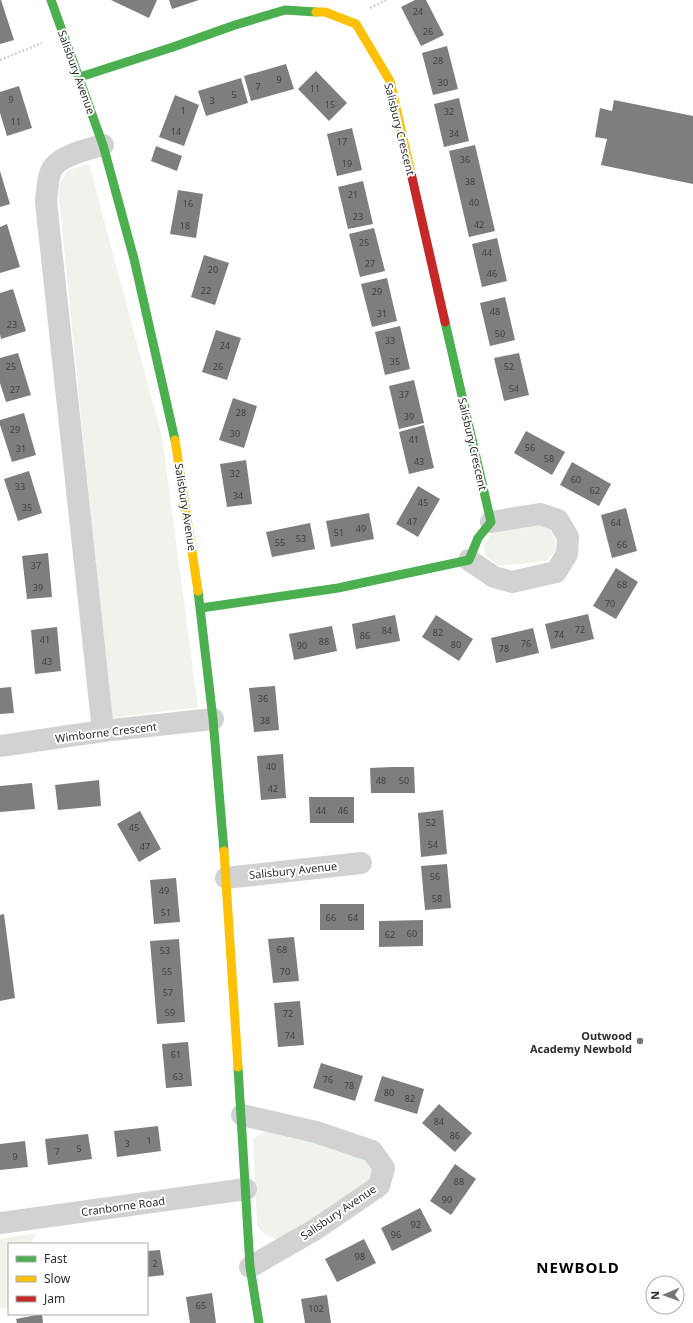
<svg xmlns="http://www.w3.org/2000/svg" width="693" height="1323" font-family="'Noto Sans',sans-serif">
<rect width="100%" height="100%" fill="#fff"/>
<g fill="#eff3eb">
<path d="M89,164L162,437L198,707L111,718L58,187L68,170Z"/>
<path d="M540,524L550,528L555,539L556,550L547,561L499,566L485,555L484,544L493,531Z"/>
<path d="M276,1129L368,1155L377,1179L278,1240L264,1234L257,1225L253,1138L263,1133Z"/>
<path d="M36,1233L31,1244H9V1307L0,1309V1239Z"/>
</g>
<g fill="#7e7e7e">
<path d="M0,0H1L14,40L0,44Z"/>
<path d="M111,0H157L149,18Z"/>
<path d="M169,0H199L172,9Z"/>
<path d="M415,0H426L444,35L421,46L401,7Z"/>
<path d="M447,46L458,89L433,95L422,53Z"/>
<path d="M286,64L294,89L251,101L244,76Z"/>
<path d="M316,71L347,103L329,121L298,89Z"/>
<path d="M241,78L248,103L206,116L198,91Z"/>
<path d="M19,86L32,128L7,136L0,113V92Z"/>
<path d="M175,95L199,105L184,146L159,137Z"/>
<path d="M459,98L469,141L444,147L434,104Z"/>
<path d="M614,100L693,116V184L601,165L607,139L595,137L600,108L612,111Z"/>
<path d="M352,128L362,170L337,176L327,134Z"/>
<path d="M475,145L495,231L469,237L449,151Z"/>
<path d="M156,146L182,156L177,171L151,161Z"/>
<path d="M0,171L10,204L0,207Z"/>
<path d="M363,181L373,224L348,229L338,187Z"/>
<path d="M178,190L203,194L196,238L170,234Z"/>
<path d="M7,224L20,267L0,273V227Z"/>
<path d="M374,228L385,271L360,277L349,234Z"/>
<path d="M497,238L507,281L482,287L472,244Z"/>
<path d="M204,255L229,263L215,305L191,297Z"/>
<path d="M387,278L397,321L372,327L361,284Z"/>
<path d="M13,289L26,331L1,339L0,334V293Z"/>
<path d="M505,297L515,340L490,346L480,303Z"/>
<path d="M400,326L410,369L385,375L375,332Z"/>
<path d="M216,330L241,338L227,380L202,372Z"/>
<path d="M18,353L31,395L6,402L0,383V358Z"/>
<path d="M519,353L529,395L504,401L494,358Z"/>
<path d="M414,380L424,423L399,429L389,386Z"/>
<path d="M233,398L257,406L244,448L219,440Z"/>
<path d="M24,413L36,455L12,462L0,425V420Z"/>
<path d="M424,425L434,468L409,474L399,432Z"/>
<path d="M526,431L565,452L552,475L514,453Z"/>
<path d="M246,460L252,504L227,507L220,464Z"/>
<path d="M572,462L611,484L599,506L560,485Z"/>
<path d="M29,471L42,513L18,521L4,479Z"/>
<path d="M418,486L440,499L418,537L396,524Z"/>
<path d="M626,508L637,551L612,558L601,515Z"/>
<path d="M369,513L374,539L331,547L326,521Z"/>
<path d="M310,523L315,549L272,557L266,532Z"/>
<path d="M48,553L52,597L27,599L22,556Z"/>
<path d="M616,568L638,582L616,619L593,606Z"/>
<path d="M588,614L594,639L551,649L545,624Z"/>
<path d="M395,615L400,641L356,649L352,624Z"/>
<path d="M436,615L473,639L459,661L422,637Z"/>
<path d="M332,626L337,651L294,660L289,634Z"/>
<path d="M57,627L61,671L35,674L31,630Z"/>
<path d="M533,628L539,653L496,663L491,638Z"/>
<path d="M275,686L279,730L254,732L249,688Z"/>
<path d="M11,687L14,713L0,714V688Z"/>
<path d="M283,754L286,798L261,800L257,756Z"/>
<path d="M392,767H414L415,793H371L370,768Z"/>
<path d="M99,780L101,806L58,810L55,785Z"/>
<path d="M32,783L35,809L0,812V786Z"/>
<path d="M309,797H354V823H310Z"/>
<path d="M443,810L447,854L421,857L418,813Z"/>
<path d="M140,811L161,849L139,862L117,824Z"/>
<path d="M447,864L451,908L425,910L421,866Z"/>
<path d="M176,878L180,922L154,924L150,880Z"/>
<rect x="320" y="904" width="44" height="26"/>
<path d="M4,914L15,998L0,1001V915Z"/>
<path d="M423,920V946L379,947V921Z"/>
<path d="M294,937L299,981L273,983L268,939Z"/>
<path d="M179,939L185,1022L157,1024L150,941Z"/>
<path d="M300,1001L304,1045L278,1047L274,1003Z"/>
<path d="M188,1042L192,1086L166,1088L162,1044Z"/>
<path d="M321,1063L363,1076L355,1101L313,1088Z"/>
<path d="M382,1076L424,1089L417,1114L374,1101Z"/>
<path d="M439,1104L472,1133L455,1152L422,1123Z"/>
<path d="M158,1126L161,1151L117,1157L114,1131Z"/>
<path d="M88,1134L92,1159L48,1165L45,1139Z"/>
<path d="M25,1141L28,1167L0,1170V1144Z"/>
<path d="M455,1164L476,1179L451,1215L430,1201Z"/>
<path d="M420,1208L432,1231L392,1251L381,1228Z"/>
<path d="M364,1239L376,1263L337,1282L325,1259Z"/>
<path d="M160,1250L164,1275L147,1277V1251Z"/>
<path d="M212,1293L216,1323H190L186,1297Z"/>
<path d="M327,1295L331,1323H305L301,1299Z"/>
<path d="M42,1314L43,1323H17L16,1319Z"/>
</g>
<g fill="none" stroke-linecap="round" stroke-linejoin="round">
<g stroke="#d2d2d2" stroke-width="2.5" stroke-dasharray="2 2" stroke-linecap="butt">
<path d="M370,8L386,0"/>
<path d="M0,60L42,43"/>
</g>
<g stroke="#d2d2d2" stroke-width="22">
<path d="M469,560L494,577L512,582L556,572L567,554L568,537L558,520L540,514L491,522"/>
<path d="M103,731L46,202C47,192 47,181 51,171C57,156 89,149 103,145"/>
<path d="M0,746L103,731L213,719"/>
<path d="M226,878L361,863"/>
<path d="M242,1115L316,1132L372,1151L384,1168L379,1186L316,1229L250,1267"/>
<path d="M0,1223L246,1189"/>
</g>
<g stroke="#4caf50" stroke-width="9">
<path d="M51,0L103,145L134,259L175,440"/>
<path d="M80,77L173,47L235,25L285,10L316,12"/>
<path d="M198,591L213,719L224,851"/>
<path d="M201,608L338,588L469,560L478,538L491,522L445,322"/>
<path d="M238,1067L250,1267L259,1323"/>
</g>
<g stroke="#ffc107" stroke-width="9">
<path d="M316,12H325L356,24L390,81L411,173"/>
<path d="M175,440L198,591"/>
<path d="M224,851L238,1067"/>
</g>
<path stroke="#c62828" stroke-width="9" d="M411,173L445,322"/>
</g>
<circle fill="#767676" stroke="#fff" stroke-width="1.5" cx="640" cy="1041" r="4"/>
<g text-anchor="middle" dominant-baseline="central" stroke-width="4" stroke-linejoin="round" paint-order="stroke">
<g font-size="9" fill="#414141">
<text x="418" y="11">24</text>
<text x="428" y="31">26</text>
<text x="438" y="60">28</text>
<text x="279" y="79">9</text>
<text x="443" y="82">30</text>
<text x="258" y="86">7</text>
<text x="315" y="88">11</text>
<text x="234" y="94">5</text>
<text x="11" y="99">9</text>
<text x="212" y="100">3</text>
<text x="330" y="104">15</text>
<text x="183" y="110">1</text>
<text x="449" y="111">32</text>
<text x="16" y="121">11</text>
<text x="176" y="131">14</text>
<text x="454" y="133">34</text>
<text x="342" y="141">17</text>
<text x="465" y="159">36</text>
<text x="347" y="163">19</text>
<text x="470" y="181">38</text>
<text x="353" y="194">21</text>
<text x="474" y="202">40</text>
<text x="188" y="203">16</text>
<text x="358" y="216">23</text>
<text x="479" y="224">42</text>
<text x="185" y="225">18</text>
<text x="364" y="242">25</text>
<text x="487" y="252">44</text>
<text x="370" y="263">27</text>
<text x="213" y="269">20</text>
<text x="492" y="273">46</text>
<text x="206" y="290">22</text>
<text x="377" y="291">29</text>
<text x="495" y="311">48</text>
<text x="382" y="313">31</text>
<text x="12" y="324">23</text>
<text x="500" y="333">50</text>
<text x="390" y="340">33</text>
<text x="225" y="345">24</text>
<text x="395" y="361">35</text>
<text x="11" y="366">25</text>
<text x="218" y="366">26</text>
<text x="509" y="366">52</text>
<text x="514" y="388">54</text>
<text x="15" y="389">27</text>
<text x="404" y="394">37</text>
<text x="241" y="412">28</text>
<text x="409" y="416">39</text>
<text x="15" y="429">29</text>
<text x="235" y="433">30</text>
<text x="414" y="439">41</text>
<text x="530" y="447">56</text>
<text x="21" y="448">31</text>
<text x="549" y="458">58</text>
<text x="419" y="461">43</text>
<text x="235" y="473">32</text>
<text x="576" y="479">60</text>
<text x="20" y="486">33</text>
<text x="595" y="490">62</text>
<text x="238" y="495">34</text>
<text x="423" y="502">45</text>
<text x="27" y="507">35</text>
<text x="412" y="521">47</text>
<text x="616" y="522">64</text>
<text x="361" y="528">49</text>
<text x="339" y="532">51</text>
<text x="301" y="538">53</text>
<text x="280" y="542">55</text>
<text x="622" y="544">66</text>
<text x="36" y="565">37</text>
<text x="622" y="584">68</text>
<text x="38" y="587">39</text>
<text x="610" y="603">70</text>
<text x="580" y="629">72</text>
<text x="387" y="630">84</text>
<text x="438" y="632">82</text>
<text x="559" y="634">74</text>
<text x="365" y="635">86</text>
<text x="45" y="639">41</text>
<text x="324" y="641">88</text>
<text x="526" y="643">76</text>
<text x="456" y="644">80</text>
<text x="302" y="645">90</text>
<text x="504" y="648">78</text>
<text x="47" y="661">43</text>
<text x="263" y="698">36</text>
<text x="265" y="720">38</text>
<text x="271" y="766">40</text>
<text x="381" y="780">48</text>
<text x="404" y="780">50</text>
<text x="273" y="788">42</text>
<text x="321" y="810">44</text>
<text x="343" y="810">46</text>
<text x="431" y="822">52</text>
<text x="134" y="827">45</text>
<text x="433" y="844">54</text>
<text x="145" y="846">47</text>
<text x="435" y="876">56</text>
<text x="164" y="890">49</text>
<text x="437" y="898">58</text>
<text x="166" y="912">51</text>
<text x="331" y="917">66</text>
<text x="353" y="917">64</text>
<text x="412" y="933">60</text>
<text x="390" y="934">62</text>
<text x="282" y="949">68</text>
<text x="165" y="950">53</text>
<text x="167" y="971">55</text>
<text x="285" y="971">70</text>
<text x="168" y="992">57</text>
<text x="170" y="1012">59</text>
<text x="288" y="1013">72</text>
<text x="290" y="1035">74</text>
<text x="176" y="1054">61</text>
<text x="178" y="1076">63</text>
<text x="328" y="1079">76</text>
<text x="349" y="1085">78</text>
<text x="389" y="1092">80</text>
<text x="410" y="1098">82</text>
<text x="439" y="1121">84</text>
<text x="455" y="1135">86</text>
<text x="149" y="1140">1</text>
<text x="127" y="1143">3</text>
<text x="79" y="1148">5</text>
<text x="57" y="1151">7</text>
<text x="15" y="1156">9</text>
<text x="459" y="1181">88</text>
<text x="447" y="1199">90</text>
<text x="416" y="1224">92</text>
<text x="396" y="1234">96</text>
<text x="360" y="1256">98</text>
<text x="155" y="1263">2</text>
<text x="201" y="1305">65</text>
<text x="316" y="1308">102</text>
</g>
<g font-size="11" fill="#2d2d2d" stroke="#fff">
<text transform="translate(77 72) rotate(70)">Salisbury Avenue</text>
<text transform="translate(400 129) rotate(76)">Salisbury Crescent</text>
<text transform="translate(473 444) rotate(77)">Salisbury Crescent</text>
<text transform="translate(186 507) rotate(81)">Salisbury Avenue</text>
<text transform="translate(106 732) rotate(-7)">Wimborne Crescent</text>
<text transform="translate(293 870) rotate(-6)">Salisbury Avenue</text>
<text transform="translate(123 1206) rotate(-8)">Cranborne Road</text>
<text transform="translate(338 1212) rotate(-34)">Salisbury Avenue</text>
</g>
<g font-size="11" font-weight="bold" fill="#2d2d2d" stroke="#fff" text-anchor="end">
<text x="632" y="1035">Outwood<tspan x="632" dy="13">Academy Newbold</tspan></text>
</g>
<g font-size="15" font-weight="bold" letter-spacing="1" fill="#000" stroke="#fff">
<text x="578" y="1267">NEWBOLD</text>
</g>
</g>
<rect x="8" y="1243" width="140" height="72" fill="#ffffff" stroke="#ababab"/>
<rect x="16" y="1256" width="20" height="6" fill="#4caf50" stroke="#ababab"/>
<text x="44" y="1263" font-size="12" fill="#2d2d2d">Fast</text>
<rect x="16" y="1276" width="20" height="6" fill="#ffc107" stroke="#ababab"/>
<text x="44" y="1283" font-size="12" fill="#2d2d2d">Slow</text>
<rect x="16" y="1296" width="20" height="6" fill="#c62828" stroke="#ababab"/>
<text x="44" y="1303" font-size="12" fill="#2d2d2d">Jam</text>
<g transform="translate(665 1295) rotate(268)"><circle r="19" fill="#ffffff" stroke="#ababab"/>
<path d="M0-3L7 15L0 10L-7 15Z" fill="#767676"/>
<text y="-6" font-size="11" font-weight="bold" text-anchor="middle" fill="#2d2d2d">N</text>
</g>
</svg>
